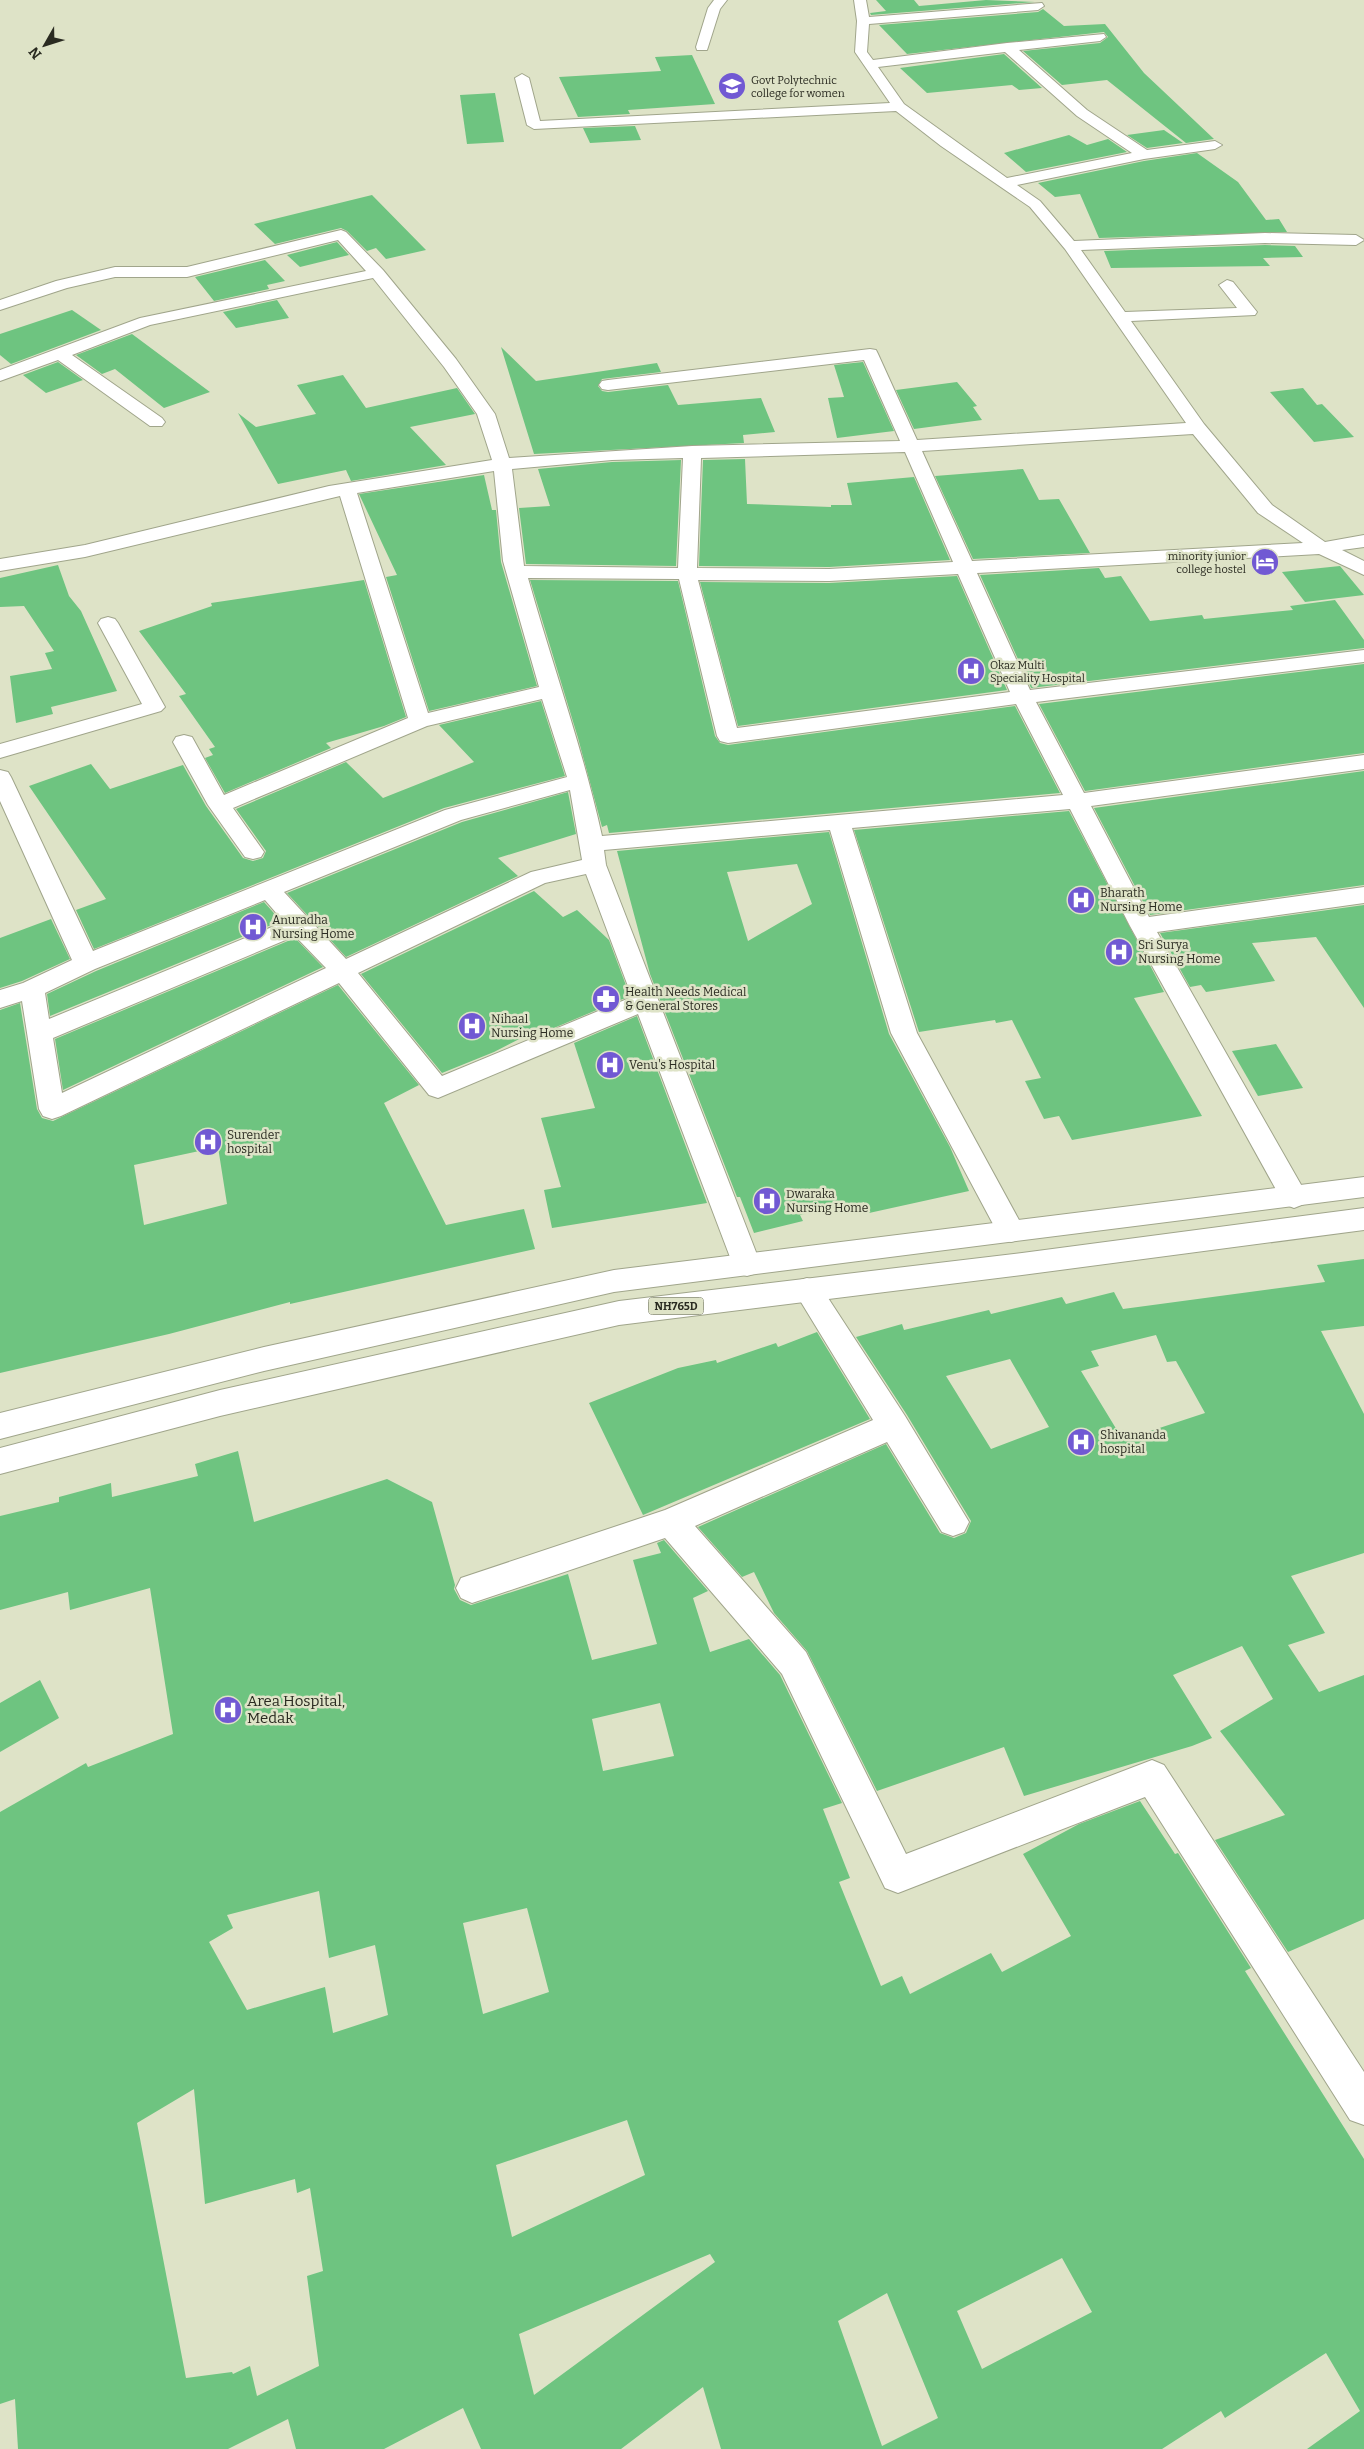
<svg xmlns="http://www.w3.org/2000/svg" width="1364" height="2449" font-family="Bitter,serif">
<rect width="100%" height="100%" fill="#dee3c7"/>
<g fill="#6ec480" fill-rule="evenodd">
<path d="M876,0H914L919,6L986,0L1035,2L871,15L870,13L886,11Z"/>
<path d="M1043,9L1064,26L1105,24L1144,73L1214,139L1186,143L1107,80L1062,85L1023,51L1100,43L1108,37L1104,32L907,54L879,25L1038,12Z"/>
<path d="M1004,54L1042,88L1019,90L1012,85L927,93L900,68Z"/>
<path d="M692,55L715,104L628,110L630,114L578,117L559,77L661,71L655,57Z"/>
<path d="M495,93L504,142L467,144L460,95Z"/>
<path d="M635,126L641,140L590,143L583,128Z"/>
<path d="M1164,130L1183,143L1147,148L1127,135Z"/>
<path d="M1069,135L1087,145L1108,139L1127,152L1026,172L1004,153Z"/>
<path d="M1197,153L1238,182L1266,220L1279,219L1287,232L1099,238L1080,194L1055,197L1038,183L1144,161Z"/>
<path d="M372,195L426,250L386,259L376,248L367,251L347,231L341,228L275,244L254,224Z"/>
<path d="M337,242L349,255L300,267L287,255Z"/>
<path d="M1265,245L1295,246L1303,257L1263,258L1270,266L1111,268L1104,251Z"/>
<path d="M265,260L285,281L267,285L269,289L214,301L195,277Z"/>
<path d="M277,300L289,318L236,328L223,312Z"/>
<path d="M72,310L101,330L11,364L0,355V334Z"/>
<path d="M132,334L210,392L164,408L115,369L102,374L76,355Z"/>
<path d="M501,347L536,381L657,363L661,372L602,379L598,386L602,391L608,392L668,385L678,405L761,398L775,432L743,435L744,443L534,454Z"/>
<path d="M58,362L83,380L46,393L23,375Z"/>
<path d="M863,362L894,431L837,438L828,398L844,397L834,365Z"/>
<path d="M343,375L366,408L457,388L475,414L410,427L446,465L351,481L346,470L278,484L238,413L256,427L316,414L297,385Z"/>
<path d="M957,382L977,406L973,407L982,420L914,429L896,390Z"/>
<path d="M1303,388L1317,405L1322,404L1354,437L1314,442L1270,392Z"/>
<path d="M745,459L747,504L831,507V505H852L847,483L914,477L950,560L829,567L699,566L703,460Z"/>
<path d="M681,460L676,566L526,564L519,508L550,506L538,469L612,462Z"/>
<path d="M1023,469L1039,500L1059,499L1090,553L973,559L935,476Z"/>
<path d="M484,475L492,510H496L501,562L537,686L429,711L386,577L397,575L359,494Z"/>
<path d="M58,565L69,596L81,611L117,691L51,707L53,714L16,723L10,676L52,669L45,653L54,651L24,606L0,607V578Z"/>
<path d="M1340,566L1364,595L1305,602L1282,572Z"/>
<path d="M1099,568L1105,578L1121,576L1150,621L1202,615L1204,619L1293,610L1290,606L1335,600L1364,640V648L1031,688L980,575Z"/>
<path d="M957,576L1007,690L738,726L700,582L829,583Z"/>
<path d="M364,580L406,717L384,726L326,743L331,748L225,793L205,758L213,755L209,749L215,747L179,696L186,694L139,631L212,606L211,603Z"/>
<path d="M530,580L678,581L715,736L720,743L728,745L1015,706L1060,793L609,833L607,825L602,827L578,738Z"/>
<path d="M1364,664V753L1085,791L1039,704Z"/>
<path d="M541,701L565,776L444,808L94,949L76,910L106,899L29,786L91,764L110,789L183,765L206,806L243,858L253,861L263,858L266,851L236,809L346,762L383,798L474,762L439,725Z"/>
<path d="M1364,771V885L1150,915L1094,808Z"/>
<path d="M568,792L576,834L498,858L518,876L346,957L287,893L462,822Z"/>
<path d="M1069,811L1164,992L1134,998L1202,1116L1072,1140L1059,1116L1044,1119L1025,1081L1041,1078L1012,1020L996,1023L995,1020L919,1032L854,830Z"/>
<path d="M829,832L889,1034L950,1147L969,1191L869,1213L864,1202L800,1215L803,1221L754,1233L740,1197H737L650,974L617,851ZM797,864L812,904L748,941L727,872Z"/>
<path d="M534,891L563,917L577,910L609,940L630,996L542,1033L539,1029L494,1052L442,1073L361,974Z"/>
<path d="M264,902L281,921L50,1016L47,994L96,971Z"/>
<path d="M1364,905V1008L1316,937L1252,943L1275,981L1206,992L1201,985L1190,987L1160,933Z"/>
<path d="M51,919L70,959L22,981L0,988V938Z"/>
<path d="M295,938L323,967L63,1090L55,1039Z"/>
<path d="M338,985L419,1085L384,1103L446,1225L524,1209L535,1249L290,1304V1302L169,1334L0,1373V1010L20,1003L37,1109L42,1118L53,1121ZM218,1147L227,1204L144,1225L134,1165Z"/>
<path d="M637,1016L707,1203L552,1228L544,1190L561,1187L541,1118L595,1108L574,1043Z"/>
<path d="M1276,1044L1303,1088L1258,1096L1232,1051Z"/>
<path d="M1364,1259V1326L1321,1331L1364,1414V1553L1291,1576L1325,1633L1288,1645L1319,1692L1364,1675V1919L1288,1952L1215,1840L1285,1815L1220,1731L1273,1699L1242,1646L1173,1675L1212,1738L1192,1746L1024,1796L1004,1747L877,1791L807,1651L774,1613L754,1572L742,1577L698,1527L886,1444L940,1533L954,1538L966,1533L971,1521L907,1415L856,1337L902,1324L904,1330L989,1310L991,1314L1062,1297L1066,1304L1114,1292L1123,1309L1325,1282L1317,1265ZM1156,1335L1167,1362L1176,1361L1205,1413L1123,1440L1081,1371L1099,1366L1091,1351ZM1010,1359L1049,1427L991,1449L946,1376Z"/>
<path d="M817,1332L870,1419L643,1515L589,1403L678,1368L716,1360L717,1363L776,1343L778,1347Z"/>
<path d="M238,1451L254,1522L387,1479L432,1502L455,1585L454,1589L460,1600L471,1605L568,1574L592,1660L657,1644L633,1560L661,1553L657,1543L664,1540L708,1591L693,1598L710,1652L749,1639L780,1675L842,1803L823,1809L850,1878L839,1882L881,1986L902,1976L910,1994L991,1953L1002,1972L1071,1936L1023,1854L1079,1824L1140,1801L1175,1854L1178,1853L1251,1968L1245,1971L1364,2159V2449H1307L1360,2411L1326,2353L1225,2418L1221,2411L1162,2449H721L703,2387L621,2449H481L463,2408L384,2449H296L288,2419L228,2449H18L15,2399L0,2404V1812L86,1763L88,1767L173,1734L150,1588L70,1610L68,1592L0,1610V1516L59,1502V1497L111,1483L112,1497L198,1476L195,1464ZM660,1703L674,1756L603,1771L592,1719ZM319,1891L329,1958L375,1945L388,2015L333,2033L325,1987L247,2010L209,1942L233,1928L227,1915ZM527,1908L549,1992L483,2014L463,1923ZM194,2089L205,2204L295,2179L297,2193L310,2188L323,2271L307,2276L319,2366L257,2396L250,2366L233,2374L232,2372L186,2378L137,2123ZM627,2120L645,2175L512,2237L496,2165ZM710,2254L715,2262L534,2395L519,2334ZM1062,2258L1092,2312L982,2369L957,2311ZM887,2293L938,2418L882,2446L838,2321Z"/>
<path d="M40,1680L59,1718L0,1752V1703Z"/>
</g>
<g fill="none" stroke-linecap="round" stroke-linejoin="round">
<defs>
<g id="street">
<path d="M714,0H727L720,9L708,47L707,50H697L696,47L708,8Z"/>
<path d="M854,0H866L869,17L1042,3L1044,6L1038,10L869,24L867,52L873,60L1007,43L1104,34L1106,37L1100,41L1019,50L1087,110L1147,150L1215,141L1222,145L1215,149L1144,159L1017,185L1040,201L1074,241L1265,233L1356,235L1364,240L1356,245L1265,243L1081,250L1125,312L1237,308L1219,285L1227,280L1233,282L1257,312L1255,315L1131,321L1204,424L1272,505L1325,542L1364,535V547L1342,550L1364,561V575L1319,554L977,573L1030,690L1364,650V662L1036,702L1084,793L1364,755V769L1091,806L1149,917L1364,887V903L1157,932L1304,1190L1308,1197L1304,1204L1294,1208L1284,1204L1130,926L1070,809L852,828L917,1033L1025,1231L1021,1239L1011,1242L1001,1239L891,1033L830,830L604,850L606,865L761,1265L757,1273L747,1276L737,1273L733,1265L638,1014L438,1098L429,1095L339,983L61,1116L52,1119L43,1116L39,1109L22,1001L0,1008V990L23,983L72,960L0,801V770L8,772L11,777L93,951L445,810L567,777L542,699L427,726L233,808L264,852L261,857L253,859L245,857L208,805L173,742L176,737L184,735L192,737L224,795L408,718L340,496L85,557L0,571V559L85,545L329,486L492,460L477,414L444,367L373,278L150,325L72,355L162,418L165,422L162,426H150L58,360L0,381V370L140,318L366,271L338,240L187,277H115L67,288L0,310V300L56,281L115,267H187L341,230L346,232L383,270L456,359L495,414L509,458L692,446L900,441L864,360L608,390L602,389L599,385L602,381L608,380L870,349L876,350L878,354L917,440L1186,423L1065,249L1030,207L941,146L896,111L534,129L527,125L515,78L522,74L529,78L540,121L890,103L855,52L857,21ZM1005,52L1077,116L1132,153L1007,178L904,104L878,67ZM1193,434L1258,513L1303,543L972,561L922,451ZM905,452L953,562L829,569L697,568L701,458ZM683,458L678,568L524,566L512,469L612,460ZM494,471L503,561L539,687L428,713L357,493ZM958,574L1010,692L737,728L698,580L829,581ZM528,578L679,579L717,736L720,741L728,743L1016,704L1063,795L602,836C583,749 552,664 528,578ZM570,790L582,860L531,872L346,959L284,892L461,820ZM586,874L632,997L442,1076L358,973L545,883ZM265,900L284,922L49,1019L45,993L95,969ZM295,936L326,968L62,1093L53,1038Z"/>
<path d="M108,617L115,619L118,623L165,707L161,711L0,758V744L142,704L98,623L101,619Z"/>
<path d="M807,1278L817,1281L905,1416L969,1522L964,1532L953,1536L942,1532L887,1442L695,1526L806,1652L906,1854L1152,1760L1164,1765L1364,2072V2125L1350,2120L1145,1797L898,1893L885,1888L782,1674L665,1538L472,1603L461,1598L456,1588L461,1578L665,1510L873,1420L793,1289L797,1281Z"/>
</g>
<g id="highway">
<path d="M1364,1177V1197L614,1292L264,1371L0,1439V1413L264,1347L614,1270Z"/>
<path d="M1364,1208V1230L1022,1275L619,1325L220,1416L0,1474V1448L220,1390L619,1301L1022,1253Z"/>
</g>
</defs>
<use href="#street" stroke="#a0a58b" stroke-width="2"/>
<use href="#highway" stroke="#a0a58b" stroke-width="2"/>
<use href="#street" fill="#fff" fill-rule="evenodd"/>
<use href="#highway" fill="#fff" fill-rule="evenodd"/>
</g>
<defs>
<symbol id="university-disc" viewBox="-11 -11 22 22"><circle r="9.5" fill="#7159d3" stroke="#dee3c7"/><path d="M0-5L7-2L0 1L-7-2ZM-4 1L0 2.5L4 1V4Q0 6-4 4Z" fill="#fff"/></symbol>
<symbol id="hotel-disc" viewBox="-11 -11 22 22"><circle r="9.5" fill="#7159d3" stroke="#dee3c7"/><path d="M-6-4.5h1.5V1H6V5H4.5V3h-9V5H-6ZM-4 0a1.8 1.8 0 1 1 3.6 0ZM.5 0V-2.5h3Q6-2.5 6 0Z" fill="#fff"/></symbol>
<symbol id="hospital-disc" viewBox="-11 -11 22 22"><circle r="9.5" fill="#7159d3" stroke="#dee3c7"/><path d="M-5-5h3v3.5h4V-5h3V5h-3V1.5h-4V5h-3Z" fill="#fff"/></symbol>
<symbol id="pharmacy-disc" viewBox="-11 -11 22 22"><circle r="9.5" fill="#7159d3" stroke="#dee3c7"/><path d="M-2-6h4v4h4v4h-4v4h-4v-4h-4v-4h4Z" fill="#fff"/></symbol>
</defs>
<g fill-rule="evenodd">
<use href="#university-disc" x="716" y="70" width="32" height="32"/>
<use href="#hotel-disc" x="1249" y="546" width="32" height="32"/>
<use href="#hospital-disc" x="955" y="655" width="32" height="32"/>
<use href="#hospital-disc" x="1065" y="884" width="32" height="32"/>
<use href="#hospital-disc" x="237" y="911" width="32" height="32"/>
<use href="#hospital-disc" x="1103" y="936" width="32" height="32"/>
<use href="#pharmacy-disc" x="590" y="983" width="32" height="32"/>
<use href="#hospital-disc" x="456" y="1010" width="32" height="32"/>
<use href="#hospital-disc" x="594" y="1049" width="32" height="32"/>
<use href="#hospital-disc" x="192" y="1126" width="32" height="32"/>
<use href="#hospital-disc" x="751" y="1185" width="32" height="32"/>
<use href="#hospital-disc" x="1065" y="1426" width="32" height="32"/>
<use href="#hospital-disc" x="212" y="1694" width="32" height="32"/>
</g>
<g text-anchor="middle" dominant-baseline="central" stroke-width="5" stroke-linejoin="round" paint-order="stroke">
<g font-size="11" fill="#2a2b21" stroke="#dee3c7" text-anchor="start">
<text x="751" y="80">Govt Polytechnic<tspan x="751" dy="13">college for women</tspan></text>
<text x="1246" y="556" text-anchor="end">minority junior<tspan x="1246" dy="13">college hostel</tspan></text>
<text x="990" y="665">Okaz Multi<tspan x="990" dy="13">Speciality Hospital</tspan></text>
</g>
<rect fill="#dee3c7" stroke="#606253" stroke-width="1" x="648.5" y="1297.5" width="55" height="17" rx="4"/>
<g font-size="11" font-weight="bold" fill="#2a2b21">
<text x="676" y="1306">NH765D</text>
</g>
<g font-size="12" fill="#2a2b21" stroke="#dee3c7" text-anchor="start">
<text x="1100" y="893">Bharath<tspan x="1100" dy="14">Nursing Home</tspan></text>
<text x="272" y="920">Anuradha<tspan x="272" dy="14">Nursing Home</tspan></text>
<text x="1138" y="945">Sri Surya<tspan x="1138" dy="14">Nursing Home</tspan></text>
<text x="625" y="992">Health Needs Medical<tspan x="625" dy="14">&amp; General Stores</tspan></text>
<text x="491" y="1019">Nihaal<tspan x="491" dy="14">Nursing Home</tspan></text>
<text x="629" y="1065">Venu's Hospital</text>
<text x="227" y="1135">Surender<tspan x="227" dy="14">hospital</tspan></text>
<text x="786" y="1194">Dwaraka<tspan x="786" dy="14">Nursing Home</tspan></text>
<text x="1100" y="1435">Shivananda<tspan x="1100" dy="14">hospital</tspan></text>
</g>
<g font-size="15" fill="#2a2b21" stroke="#dee3c7" text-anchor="start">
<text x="247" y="1701">Area Hospital,<tspan x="247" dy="17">Medak</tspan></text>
</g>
</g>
<g transform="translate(45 45) rotate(231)" stroke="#dee3c7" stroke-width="4" paint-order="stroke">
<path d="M0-4L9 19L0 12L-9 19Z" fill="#2a2b21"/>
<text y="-8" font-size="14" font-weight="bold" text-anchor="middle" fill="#2a2b21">N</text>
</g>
</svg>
